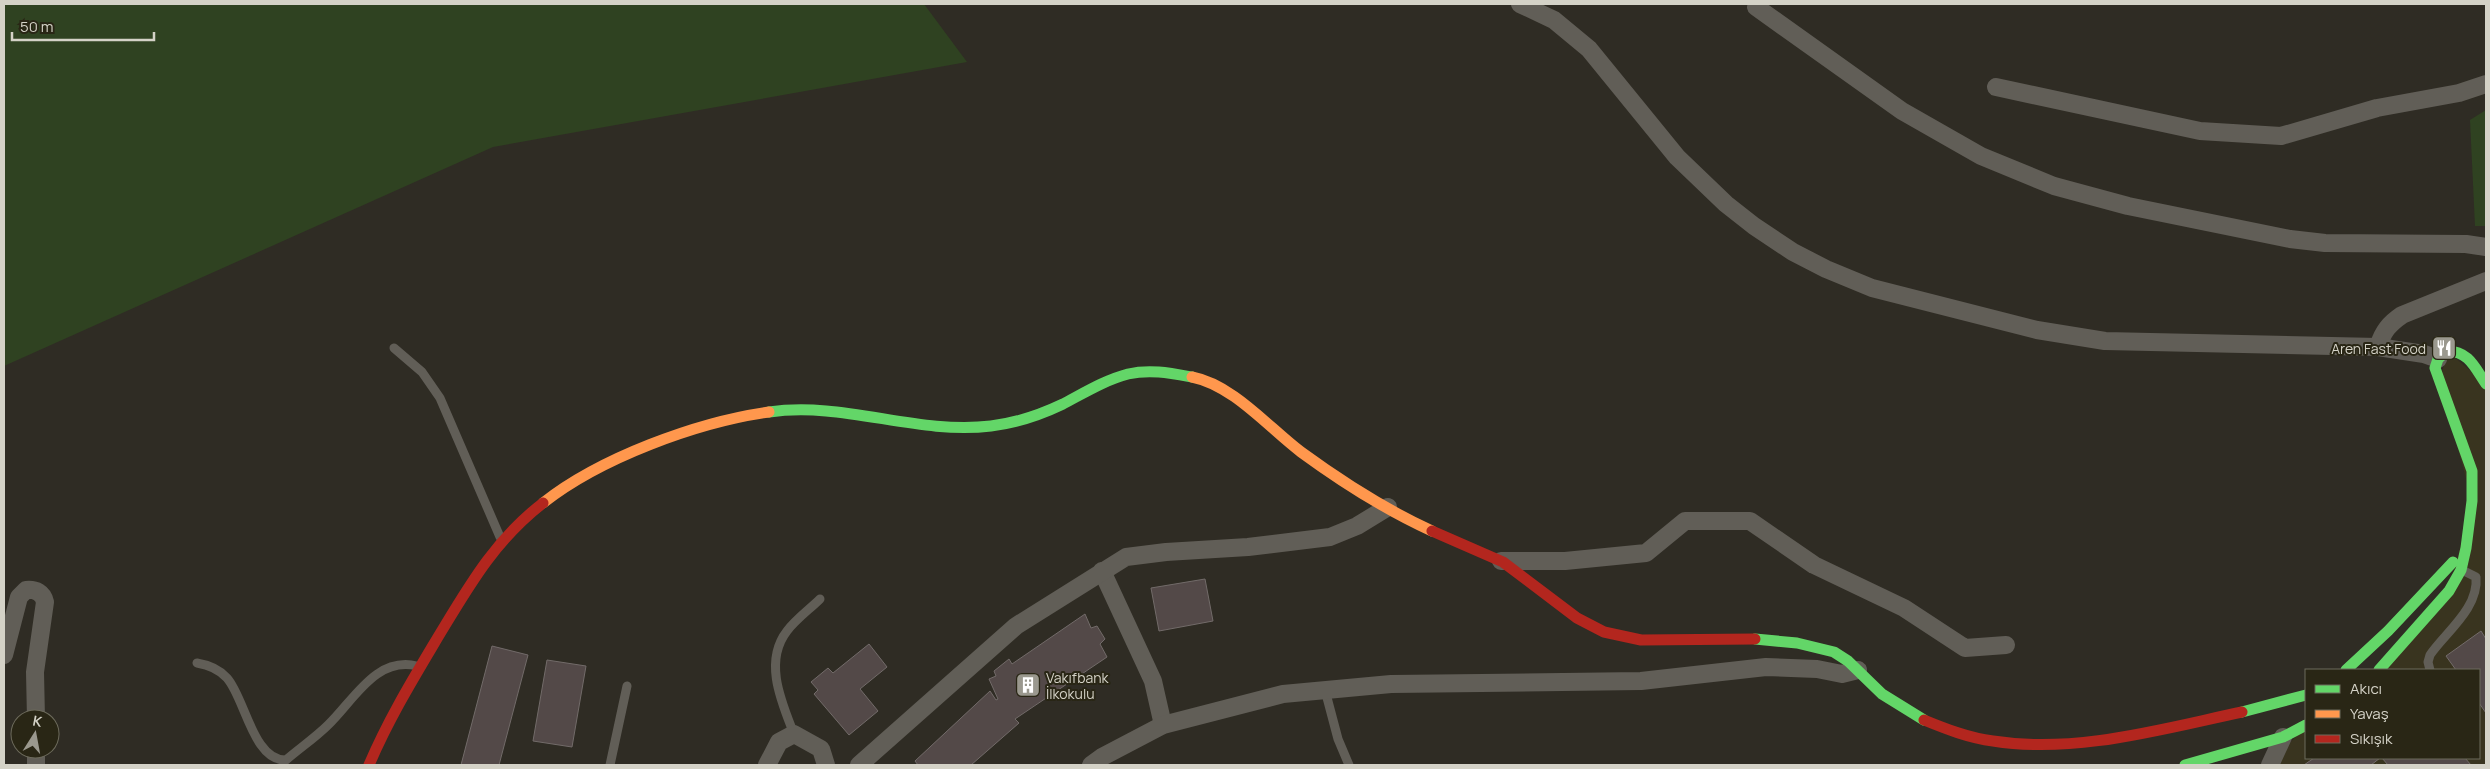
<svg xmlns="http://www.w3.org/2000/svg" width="2490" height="769" font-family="Manrope,sans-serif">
<rect width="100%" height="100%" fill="#2f2c24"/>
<path fill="#39341f" d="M2447,351L2486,384V765H2270L2306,725V758H2479V670H2379L2449,591L2472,501L2440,382Z"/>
<g fill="#2f4221">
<path d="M4,4H924L967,62L493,147L4,366Z"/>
<path d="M2486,110V226H2475L2470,120Z"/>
</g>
<g fill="#534948" stroke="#726b69">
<path d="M1205,579L1213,621L1159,631L1151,588Z"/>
<path d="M1085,614L1091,628L1097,626L1105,639L1100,644L1107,657L1015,719L1019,723L971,765H918L915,761L990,691L996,700L998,699L989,679L996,676L994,671L1009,659L1012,664Z"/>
<path d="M2481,631L2486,639V713L2479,703V670H2456L2446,656Z"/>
<path d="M869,644L887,667L860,689L878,711L849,735L814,694L818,690L811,682L828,668L833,673Z"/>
<path d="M492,646L528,655L499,765H461Z"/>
<path d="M547,660L586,666L572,747L533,741Z"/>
<path d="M2314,758H2380L2371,765H2304Z"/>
<path d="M2382,758H2465L2471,765H2388Z"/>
</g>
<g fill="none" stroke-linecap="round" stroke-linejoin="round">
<g stroke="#615e57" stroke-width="9">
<path d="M394,348L422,372L440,398L500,537"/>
<path d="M197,663C209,665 219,669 227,678C245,698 253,761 286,760C300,748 316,737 328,725C354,700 376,656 417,666"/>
<path d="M2430,670L2428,662L2430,655C2446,632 2479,608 2476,577L2462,570"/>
<path d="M1325,690L1338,739L1349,765"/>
<path d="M794,734C782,703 763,662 787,631C796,619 810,609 820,599"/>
<path d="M610,765L627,686"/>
</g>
<g stroke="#615e57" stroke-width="18">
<path d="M1520,4L1554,20L1589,49L1677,157L1726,204L1754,226L1793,252L1826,269L1872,288L2037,330L2105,341L2378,347L2424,354L2438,359"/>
<path d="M1756,7L1902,111L1981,156L2054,186L2128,206L2290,239L2325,243L2466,244L2486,247"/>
<path d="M1996,87L2200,131L2281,136L2377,108L2459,93L2486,84"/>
<path d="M2378,347C2383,331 2389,324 2402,315L2486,281"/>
<path d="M1501,561H1565L1646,553L1685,521H1750L1814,565L1904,608L1965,648L2006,645"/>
<path d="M1102,571L1153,681L1163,725"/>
<path d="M4,655L19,597L26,590C36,589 43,593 45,602L35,672L36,719"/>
<path d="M36,749V765"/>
<path d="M767,765L779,742L794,734L821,749L826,765"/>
<path d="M859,765L1016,626L1126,557L1166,552L1248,547L1330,537L1357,526L1388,507"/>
<path d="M1091,765L1102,757L1163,725L1283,694L1391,684L1641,681L1766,667L1817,669L1842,674L1858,670"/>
<path d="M2270,765L2283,737"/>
</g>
<g stroke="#63d668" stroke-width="11">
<path d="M769,412C844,401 916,435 991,426C1016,423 1040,415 1063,404C1084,393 1105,380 1128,374C1150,369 1170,373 1192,377"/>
<path d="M1755,639L1797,643L1834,652L1848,661L1882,694L1924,720"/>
<path d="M2346,670L2388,631L2453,562"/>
<path d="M2379,670L2449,591L2461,570L2466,548L2472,501V471L2435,368L2438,359L2447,351C2469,351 2475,368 2486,384"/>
<path d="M2242,712L2306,695"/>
<path d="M2185,765L2283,737L2306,725"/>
</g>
<g stroke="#ff974d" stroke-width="11">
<path d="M1192,377C1233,385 1268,427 1301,452C1342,482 1386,510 1432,531"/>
<path d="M543,503C600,458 697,422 769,412"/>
</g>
<g stroke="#b3261e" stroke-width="11">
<path d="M1432,531L1503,562L1577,618L1604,632L1641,640L1755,639"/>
<path d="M1924,720C1946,729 1969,738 1993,741C2076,754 2161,729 2242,712"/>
<path d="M369,765C388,720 413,679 438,637C469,586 494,541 543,503"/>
</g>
</g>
<defs>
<symbol id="restaurant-square" viewBox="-11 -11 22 22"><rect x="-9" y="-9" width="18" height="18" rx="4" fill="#9a988e" stroke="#292615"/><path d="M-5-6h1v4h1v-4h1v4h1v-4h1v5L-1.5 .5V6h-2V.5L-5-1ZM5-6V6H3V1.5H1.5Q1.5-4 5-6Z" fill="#fff"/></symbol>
<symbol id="building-square" viewBox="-11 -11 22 22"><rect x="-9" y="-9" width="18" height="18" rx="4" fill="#9a988e" stroke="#292615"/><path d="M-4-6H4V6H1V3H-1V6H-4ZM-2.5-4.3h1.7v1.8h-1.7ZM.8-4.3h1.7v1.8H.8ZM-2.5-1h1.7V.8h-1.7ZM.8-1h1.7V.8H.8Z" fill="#fff"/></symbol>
</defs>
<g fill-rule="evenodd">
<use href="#restaurant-square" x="2430" y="334" width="28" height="28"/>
<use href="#building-square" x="1014" y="671" width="28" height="28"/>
</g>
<g text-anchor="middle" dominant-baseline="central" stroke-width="4" stroke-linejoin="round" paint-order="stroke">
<g font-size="14" fill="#d4d2c7" stroke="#292615" text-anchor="end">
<text x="2426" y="348">Aren Fast Food</text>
<text x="1046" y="677" text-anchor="start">Vakıfbank<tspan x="1046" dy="16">İlkokulu</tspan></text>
</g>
</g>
<rect width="2490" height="769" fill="none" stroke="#d4d2c7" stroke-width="10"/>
<rect x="2305" y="669" width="175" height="90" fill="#292615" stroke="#6d6b5c"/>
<rect x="2315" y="685" width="25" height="8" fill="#63d668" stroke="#6d6b5c"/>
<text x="2350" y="694" font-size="15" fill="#d4d2c7">Akıcı</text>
<rect x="2315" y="710" width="25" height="8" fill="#ff974d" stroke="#6d6b5c"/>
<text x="2350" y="719" font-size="15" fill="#d4d2c7">Yavaş</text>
<rect x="2315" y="735" width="25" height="8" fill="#b3261e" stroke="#6d6b5c"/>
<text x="2350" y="744" font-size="15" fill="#d4d2c7">Sıkışık</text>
<g transform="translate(35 734) rotate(11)"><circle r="24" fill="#292615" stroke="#6d6b5c"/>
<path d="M0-4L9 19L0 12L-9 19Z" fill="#9a988e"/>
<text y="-8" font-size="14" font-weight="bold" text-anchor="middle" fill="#d4d2c7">K</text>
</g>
<path d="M12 32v8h142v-8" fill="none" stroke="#d4d2c7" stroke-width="2.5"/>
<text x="20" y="32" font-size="15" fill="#d4d2c7" stroke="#292615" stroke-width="4" paint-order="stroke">50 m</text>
</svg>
